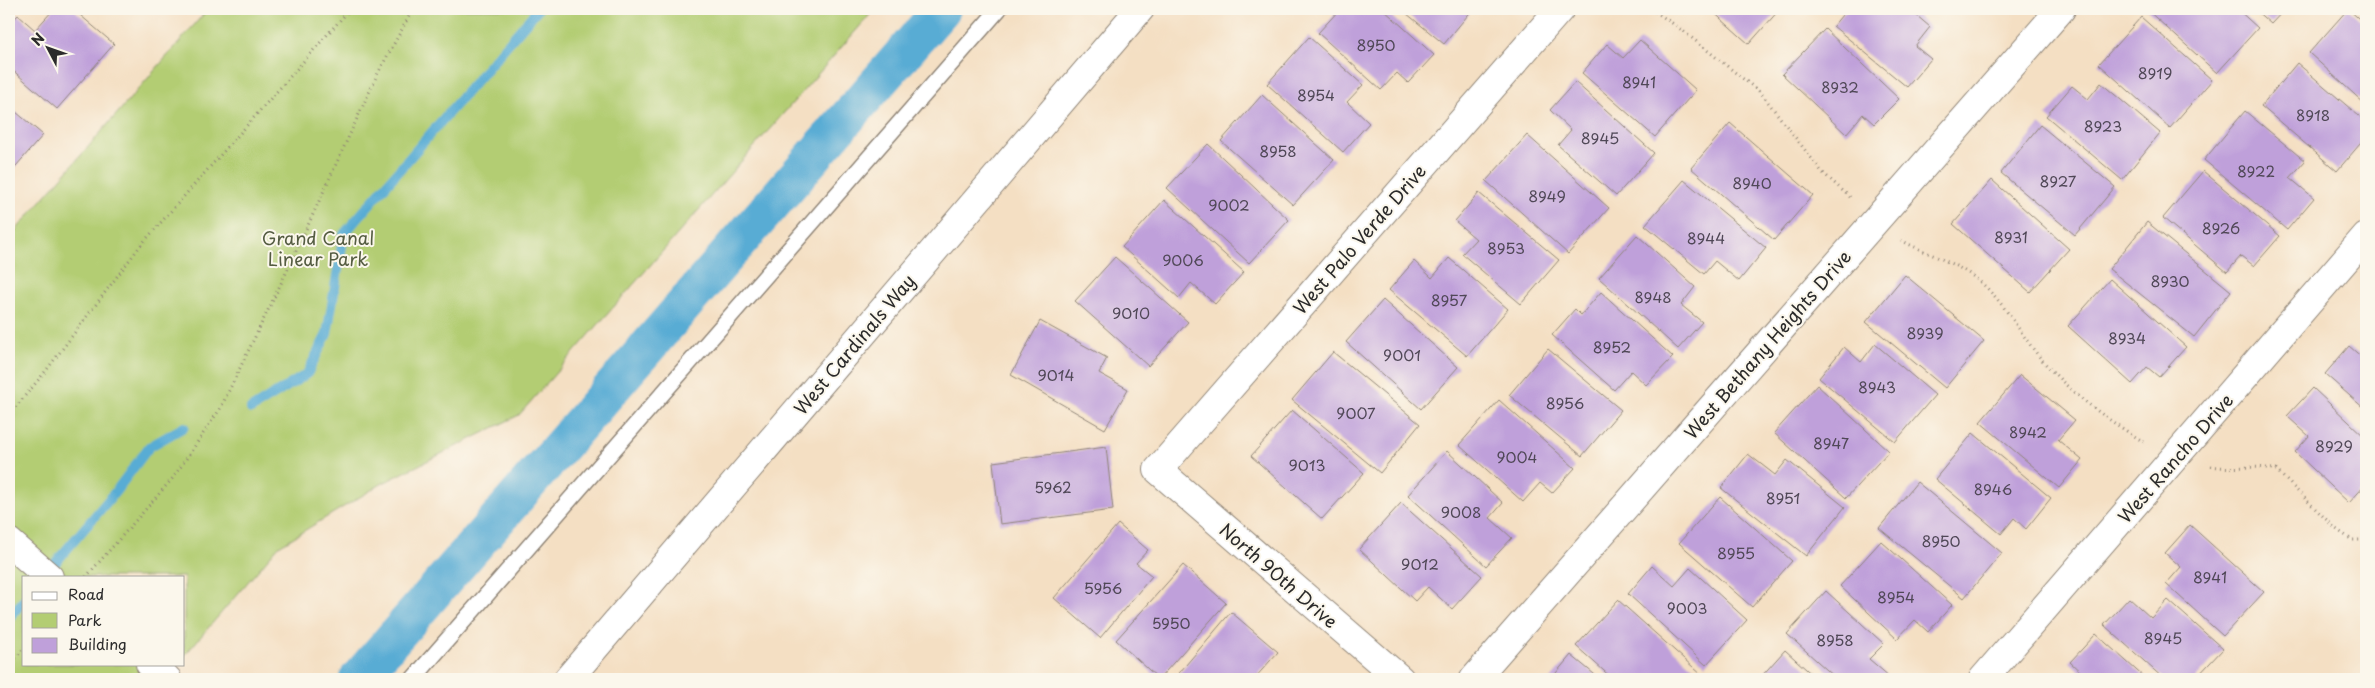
<svg xmlns="http://www.w3.org/2000/svg" width="2375" height="688" font-family="'Playpen Sans',sans-serif">
<rect width="100%" height="100%" fill="#fbf7ec"/>
<filter id="ink" filterUnits="userSpaceOnUse"><feTurbulence type="fractalNoise" baseFrequency=".02" numOctaves="2"/><feDisplacementMap in="SourceGraphic" scale="10" xChannelSelector="R" yChannelSelector="G"/><feConvolveMatrix kernelMatrix="1 2 1 2 8 2 1 2 1" color-interpolation-filters="sRGB"/></filter>
<filter id="wash" filterUnits="userSpaceOnUse"><feTurbulence type="fractalNoise" baseFrequency=".0096" numOctaves="4" result="noise"/><feDisplacementMap in="SourceGraphic" scale="20" xChannelSelector="R" yChannelSelector="G"/><feGaussianBlur stdDeviation="1.12" result="paint"/><feColorMatrix in="noise" values="0 0 0 0 0 0 0 0 0 0 0 0 0 0 0 0 0 1.4 0 .05"/><feComposite in="paint" operator="in"/></filter>
<g filter="url(#wash)">
<rect width="100%" height="100%" fill="#f4dfc3"/>
<path fill="#b3cd73" stroke="#6f7c4f" d="M208,9H875L519,415L383,483L279,546L184,656V577H24V664H177L163,679H9V238Z"/>
<g fill="none" stroke-linecap="round" stroke-linejoin="round">
<g stroke="#58acd4" stroke-width="10">
<path d="M251,409L307,374L327,334L344,234L538,9"/>
<path d="M46,574L116,491L149,447L184,427"/>
<path d="M9,618L24,600"/>
</g>
<path stroke="#58acd4" stroke-width="38" d="M358,679L942,9"/>
</g>
<g id="blocks">
<g fill="#bfa0da">
<path d="M54,9H73L114,44L57,109L9,67V25L18,15L35,30Z"/>
<path d="M1340,9H1383L1434,55L1408,83L1397,73L1381,90L1318,33Z"/>
<path d="M1401,9H1473L1444,44Z"/>
<path d="M1710,9H1780L1749,44Z"/>
<path d="M1847,9H1909L1930,27L1915,46L1931,59L1907,87L1833,26Z"/>
<path d="M2146,9H2237L2258,28L2217,73Z"/>
<path d="M2254,9H2285L2271,24Z"/>
<path d="M2348,9L2366,25V105L2309,53Z"/>
<path d="M2141,17L2212,80L2170,128L2099,64Z"/>
<path d="M1825,29L1899,99L1874,124L1863,114L1846,134L1782,74Z"/>
<path d="M1309,37L1363,85L1347,102L1369,123L1343,152L1267,84Z"/>
<path d="M1640,40L1696,90L1655,137L1582,73L1607,44L1623,58Z"/>
<path d="M2297,63L2366,122V137L2337,171L2261,106Z"/>
<path d="M1575,82L1654,153L1616,196L1558,145L1571,130L1550,110Z"/>
<path d="M2101,83L2160,133L2122,180L2046,116L2072,86L2088,99Z"/>
<path d="M1262,95L1334,160L1293,205L1221,141Z"/>
<path d="M9,106L43,135L9,174Z"/>
<path d="M2245,111L2305,161L2290,178L2314,198L2287,230L2204,160Z"/>
<path d="M1730,123L1813,195L1774,240L1691,168Z"/>
<path d="M2040,125L2115,187L2075,235L2001,173Z"/>
<path d="M1527,135L1609,208L1568,254L1486,181Z"/>
<path d="M1208,144L1289,220L1249,263L1167,188Z"/>
<path d="M2203,171L2280,236L2254,266L2241,256L2227,272L2163,218Z"/>
<path d="M1684,180L1766,248L1739,281L1715,261L1704,274L1645,225Z"/>
<path d="M1992,180L2069,249L2030,292L1953,224Z"/>
<path d="M1479,193L1559,260L1521,304L1462,254L1476,239L1455,221Z"/>
<path d="M1164,200L1244,272L1215,304L1191,283L1179,298L1122,247Z"/>
<path d="M2147,222L2231,291L2194,337L2109,269Z"/>
<path d="M1637,235L1695,287L1681,305L1702,322L1678,349L1599,278Z"/>
<path d="M1115,257L1188,322L1148,366L1075,301Z"/>
<path d="M1449,258L1508,309L1467,356L1389,290L1414,261L1432,278Z"/>
<path d="M1905,275L1984,341L1945,388L1866,322Z"/>
<path d="M2110,279L2186,347L2159,377L2147,367L2132,384L2068,326Z"/>
<path d="M1601,292L1673,357L1646,385L1631,371L1614,390L1552,335L1575,309L1581,315Z"/>
<path d="M1383,300L1458,367L1421,409L1346,342Z"/>
<path d="M1040,321L1107,358L1099,373L1128,389L1105,429L1011,375Z"/>
<path d="M1875,344L1935,395L1895,442L1819,378L1844,347L1861,362Z"/>
<path d="M2349,346L2364,359L2366,357V410L2325,374Z"/>
<path d="M1548,349L1621,410L1582,456L1509,395Z"/>
<path d="M1333,352L1420,424L1380,473L1292,400Z"/>
<path d="M2020,375L2075,420L2058,440L2082,460L2059,488L1980,422Z"/>
<path d="M1817,385L1889,451L1846,498L1774,433Z"/>
<path d="M2313,388L2366,438V484L2349,503L2295,452L2309,436L2287,416Z"/>
<path d="M1499,400L1575,468L1552,493L1540,483L1523,502L1459,445Z"/>
<path d="M1292,410L1364,473L1322,519L1251,456Z"/>
<path d="M1973,433L2051,498L2026,529L2014,518L2001,534L1935,479Z"/>
<path d="M1106,447L1113,510L1000,524L993,462Z"/>
<path d="M1447,451L1503,503L1490,518L1512,538L1486,566L1408,495Z"/>
<path d="M1748,454L1775,475L1787,460L1845,507L1806,556L1721,488Z"/>
<path d="M1917,482L2002,553L1964,598L1879,528Z"/>
<path d="M1720,497L1792,561L1752,607L1679,543Z"/>
<path d="M1401,503L1482,576L1452,609L1428,587L1415,601L1359,549Z"/>
<path d="M1118,524L1148,550L1136,563L1152,576L1100,638L1054,598Z"/>
<path d="M2190,525L2264,592L2223,636L2166,584L2181,567L2165,553Z"/>
<path d="M1881,541L1952,605L1928,632L1915,620L1897,639L1840,586Z"/>
<path d="M1183,565L1226,603L1159,679L1116,640Z"/>
<path d="M1652,566L1674,586L1690,568L1747,620L1706,665L1628,594Z"/>
<path d="M1826,591L1884,644L1869,659L1890,677L1888,679H1837L1787,634Z"/>
<path d="M2129,598L2151,618L2168,600L2223,649L2195,679H2164L2104,625Z"/>
<path d="M1618,600L1703,676L1700,679H1613L1576,646Z"/>
<path d="M1231,612L1278,652L1254,679H1174Z"/>
<path d="M2096,634L2146,679H2082L2085,676L2070,662Z"/>
<path d="M1785,650L1817,679H1759Z"/>
<path d="M1571,655L1600,679H1551Z"/>
</g>
</g>
</g>
<g filter="url(#ink)">
<use href="#blocks" fill-opacity="0" stroke="#908577" stroke-width="1"/>
<g fill="none" stroke-linecap="round" stroke-linejoin="round">
<defs>
<path id="lane" d="M413,679L999,9"/>
<g id="street">
<path d="M1400,679L1158,470L1560,9"/>
<path d="M1474,679L2061,9"/>
<path d="M1983,679L2366,236"/>
</g>
<g id="secondary">
<path d="M9,542L49,577"/>
<path d="M150,664L167,679"/>
<path d="M568,679L1140,9"/>
</g>
</defs>
<use href="#lane" stroke="#908577" stroke-width="18"/>
<use href="#street" stroke="#908577" stroke-width="30"/>
<use href="#secondary" stroke="#908577" stroke-width="30"/>
<g stroke="#908577" stroke-width="3" stroke-dasharray="1 4" stroke-linecap="butt">
<path d="M1651,9L1678,27L1761,93L1822,172L1852,199"/>
<path d="M1901,240C1926,254 1956,262 1979,281C2005,302 2021,336 2043,361C2071,394 2108,420 2144,442"/>
<path d="M9,415L45,372L140,246L350,9"/>
<path d="M2211,466C2233,470 2255,464 2276,470L2336,529L2352,540H2366"/>
<path d="M86,577L173,478L220,409L286,273L378,73L413,9"/>
<path d="M9,666L24,648"/>
</g>
<use href="#lane" stroke="#fff" stroke-width="15"/>
<use href="#street" stroke="#fff" stroke-width="28"/>
<use href="#secondary" stroke="#fff" stroke-width="28"/>
</g>
</g>
<g text-anchor="middle" dominant-baseline="central" stroke-width="4" stroke-linejoin="round" paint-order="stroke">
<g font-size="15" fill="#504857">
<text x="1376" y="44">8950</text>
<text x="2155" y="72">8919</text>
<text x="1639" y="81">8941</text>
<text x="1840" y="86">8932</text>
<text x="1316" y="94">8954</text>
<text x="2313" y="114">8918</text>
<text x="2103" y="125">8923</text>
<text x="1600" y="137">8945</text>
<text x="1278" y="150">8958</text>
<text x="2256" y="170">8922</text>
<text x="2058" y="180">8927</text>
<text x="1752" y="182">8940</text>
<text x="1547" y="195">8949</text>
<text x="1229" y="204">9002</text>
<text x="2221" y="227">8926</text>
<text x="2011" y="236">8931</text>
<text x="1706" y="237">8944</text>
<text x="1506" y="247">8953</text>
<text x="1183" y="259">9006</text>
<text x="2170" y="280">8930</text>
<text x="1653" y="296">8948</text>
<text x="1449" y="299">8957</text>
<text x="1131" y="312">9010</text>
<text x="1925" y="332">8939</text>
<text x="2127" y="337">8934</text>
<text x="1612" y="346">8952</text>
<text x="1402" y="354">9001</text>
<text x="1056" y="374">9014</text>
<text x="1877" y="386">8943</text>
<text x="1565" y="402">8956</text>
<text x="1356" y="412">9007</text>
<text x="2028" y="431">8942</text>
<text x="1831" y="442">8947</text>
<text x="2334" y="445">8929</text>
<text x="1517" y="456">9004</text>
<text x="1307" y="464">9013</text>
<text x="1053" y="486">5962</text>
<text x="1993" y="488">8946</text>
<text x="1783" y="497">8951</text>
<text x="1461" y="511">9008</text>
<text x="1941" y="540">8950</text>
<text x="1736" y="552">8955</text>
<text x="1420" y="563">9012</text>
<text x="2210" y="576">8941</text>
<text x="1103" y="587">5956</text>
<text x="1896" y="596">8954</text>
<text x="1687" y="607">9003</text>
<text x="1171" y="622">5950</text>
<text x="2163" y="637">8945</text>
<text x="1835" y="639">8958</text>
</g>
<g font-size="18" fill="#545c41" stroke="#fbf7ec">
<text x="318" y="237">Grand Canal<tspan x="318" dy="21">Linear Park</tspan></text>
</g>
<g font-size="18" fill="#2b2b2b" stroke="#fbf7ec">
<text transform="translate(1359 239) rotate(-49)">West Palo Verde Drive</text>
<text transform="translate(854 344) rotate(-50)">West Cardinals Way</text>
<text transform="translate(1767 344) rotate(-49)">West Bethany Heights Drive</text>
<text transform="translate(2175 458) rotate(-49)">West Rancho Drive</text>
<text transform="translate(1279 575) rotate(41)">North 90th Drive</text>
</g>
</g>
<rect width="2375" height="688" fill="none" stroke="#fbf7ec" stroke-width="30"/>
<rect x="22" y="576" width="162" height="90" fill="#fbf7ec" stroke="#a8a59f"/>
<rect x="32" y="592" width="25" height="8" fill="#ffffff" stroke="#a8a59f"/>
<text x="68" y="600" font-size="15" fill="#2b2b2b">Road</text>
<rect x="32" y="613" width="25" height="15" fill="#b3cd73" stroke="#a8a59f"/>
<text x="68" y="626" font-size="15" fill="#2b2b2b">Park</text>
<rect x="32" y="638" width="25" height="15" fill="#bfa0da" stroke="#a8a59f"/>
<text x="68" y="650" font-size="15" fill="#2b2b2b">Building</text>
<g transform="translate(48 48) rotate(311)" stroke="#fbf7ec" stroke-width="4" paint-order="stroke">
<path d="M0-4L9 19L0 12L-9 19Z" fill="#2b2b2b"/>
<text y="-8" font-size="14" font-weight="bold" text-anchor="middle" fill="#2b2b2b">N</text>
</g>
</svg>
